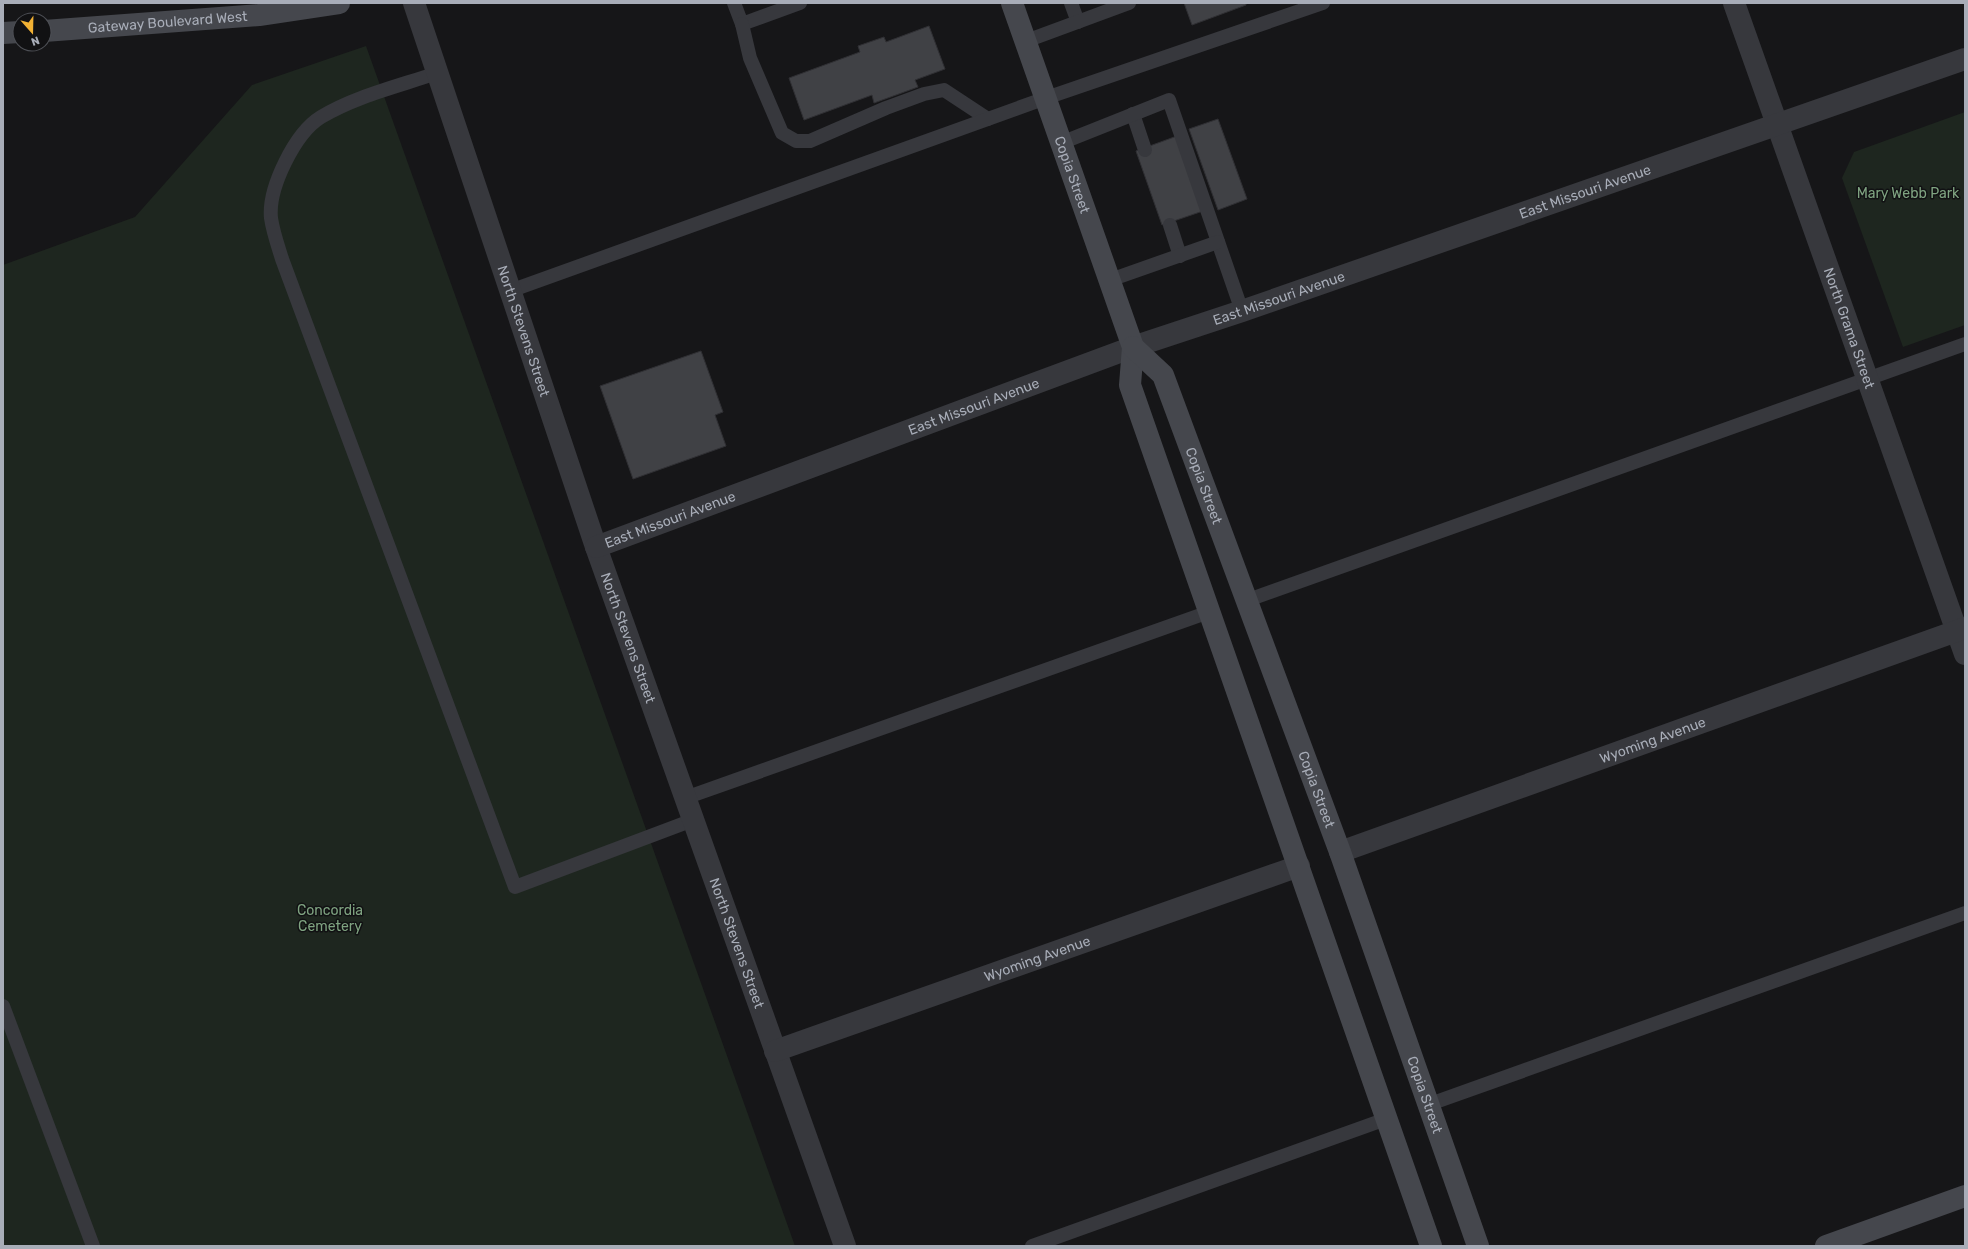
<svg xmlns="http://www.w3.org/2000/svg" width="1968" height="1249" font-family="Rubik,sans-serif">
<rect width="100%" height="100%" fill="#161618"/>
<g fill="#1e261f">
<path d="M366,46L795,1246H3V265L135,217L252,85Z"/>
<path d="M1965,112V325L1903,347L1842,178L1854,152Z"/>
</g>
<g fill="#404145" stroke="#303034">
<path d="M1184,3H1246V5L1192,25Z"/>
<path d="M929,26L945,69L915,80L918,87L874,103L872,95L804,120L789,78L860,52L858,46L884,37L886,42Z"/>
<path d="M1218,119L1247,199L1218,210L1189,129Z"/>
<path d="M1177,136L1203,211L1162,225L1136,151Z"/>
<path d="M701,351L723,412L715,415L726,446L633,479L600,386Z"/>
</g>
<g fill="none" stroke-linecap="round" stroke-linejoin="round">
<g stroke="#37383d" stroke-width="14">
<path d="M734,3L742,24L800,3"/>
<path d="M1071,3L1078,22"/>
<path d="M742,24L750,58L782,133L796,141H810L886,108L924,94L944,90L988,119"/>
<path d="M1026,41L1129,3"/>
<path d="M437,73C399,86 356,96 321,117C295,133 268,188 271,218C273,232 278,246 282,259L515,887L693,820"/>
<path d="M1133,114L1145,150"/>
<path d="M1061,143L1169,100L1242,311"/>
<path d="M1170,225L1180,256"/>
<path d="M1110,280L1218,242"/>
<path d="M510,291L1046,98L1323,3"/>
<path d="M1248,600L1965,344"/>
<path d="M685,798L1209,612"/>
<path d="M3,1006L93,1246"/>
<path d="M1430,1104L1965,913"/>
<path d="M1032,1246L1386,1119"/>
</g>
<g stroke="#37383d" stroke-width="22">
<path id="s1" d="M414,3L596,547L845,1246"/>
<path id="s2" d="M1734,3L1965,654"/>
<path id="s3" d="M596,547L1133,347L1242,311L1965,59"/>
<path id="s4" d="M1340,852L1965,628"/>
<path id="s5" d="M775,1051L1299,866"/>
</g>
<g stroke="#45474d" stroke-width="22">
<path id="s6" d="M1012,3L1133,347L1130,385L1431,1246"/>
<path id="s7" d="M44,31L259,15L339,3"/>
<path d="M3,33L20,32"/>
<path id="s8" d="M1133,347L1163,375L1340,852L1478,1246"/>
<path d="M1826,1246L1965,1196"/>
</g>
</g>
<g text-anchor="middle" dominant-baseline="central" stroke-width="3" stroke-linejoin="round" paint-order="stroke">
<g font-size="14" fill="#a8adb8" stroke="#111113">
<text stroke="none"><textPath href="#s7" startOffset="124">Gateway Boulevard West</textPath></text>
<text stroke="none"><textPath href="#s6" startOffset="182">Copia Street</textPath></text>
<text stroke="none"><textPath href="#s3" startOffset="1051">East Missouri Avenue</textPath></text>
<text stroke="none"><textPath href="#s3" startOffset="727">East Missouri Avenue</textPath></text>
<text stroke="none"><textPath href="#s2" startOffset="345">North Grama Street</textPath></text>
<text stroke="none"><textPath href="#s1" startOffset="346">North Stevens Street</textPath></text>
<text stroke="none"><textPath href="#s3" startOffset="403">East Missouri Avenue</textPath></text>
<text stroke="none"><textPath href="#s8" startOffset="159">Copia Street</textPath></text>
<text stroke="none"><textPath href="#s3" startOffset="79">East Missouri Avenue</textPath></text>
<text stroke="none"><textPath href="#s1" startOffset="670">North Stevens Street</textPath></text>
<text stroke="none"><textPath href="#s4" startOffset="332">Wyoming Avenue</textPath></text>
<text stroke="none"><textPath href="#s8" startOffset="483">Copia Street</textPath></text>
<text stroke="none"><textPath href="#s1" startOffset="994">North Stevens Street</textPath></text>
<text stroke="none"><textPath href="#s5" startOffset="278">Wyoming Avenue</textPath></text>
<text stroke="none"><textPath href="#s8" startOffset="807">Copia Street</textPath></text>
</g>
<g font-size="14" fill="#7fa381" stroke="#111113">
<text x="1908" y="193">Mary Webb Park</text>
<text x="330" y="910">Concordia<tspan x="330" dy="16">Cemetery</tspan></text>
</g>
</g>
<rect width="1968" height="1249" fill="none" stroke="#a8adb8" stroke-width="8"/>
<g transform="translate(32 32) rotate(160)"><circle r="19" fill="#111113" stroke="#4d4f55"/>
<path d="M0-3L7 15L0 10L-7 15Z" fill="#f2b134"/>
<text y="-6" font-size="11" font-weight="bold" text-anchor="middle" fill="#a8adb8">N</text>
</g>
</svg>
